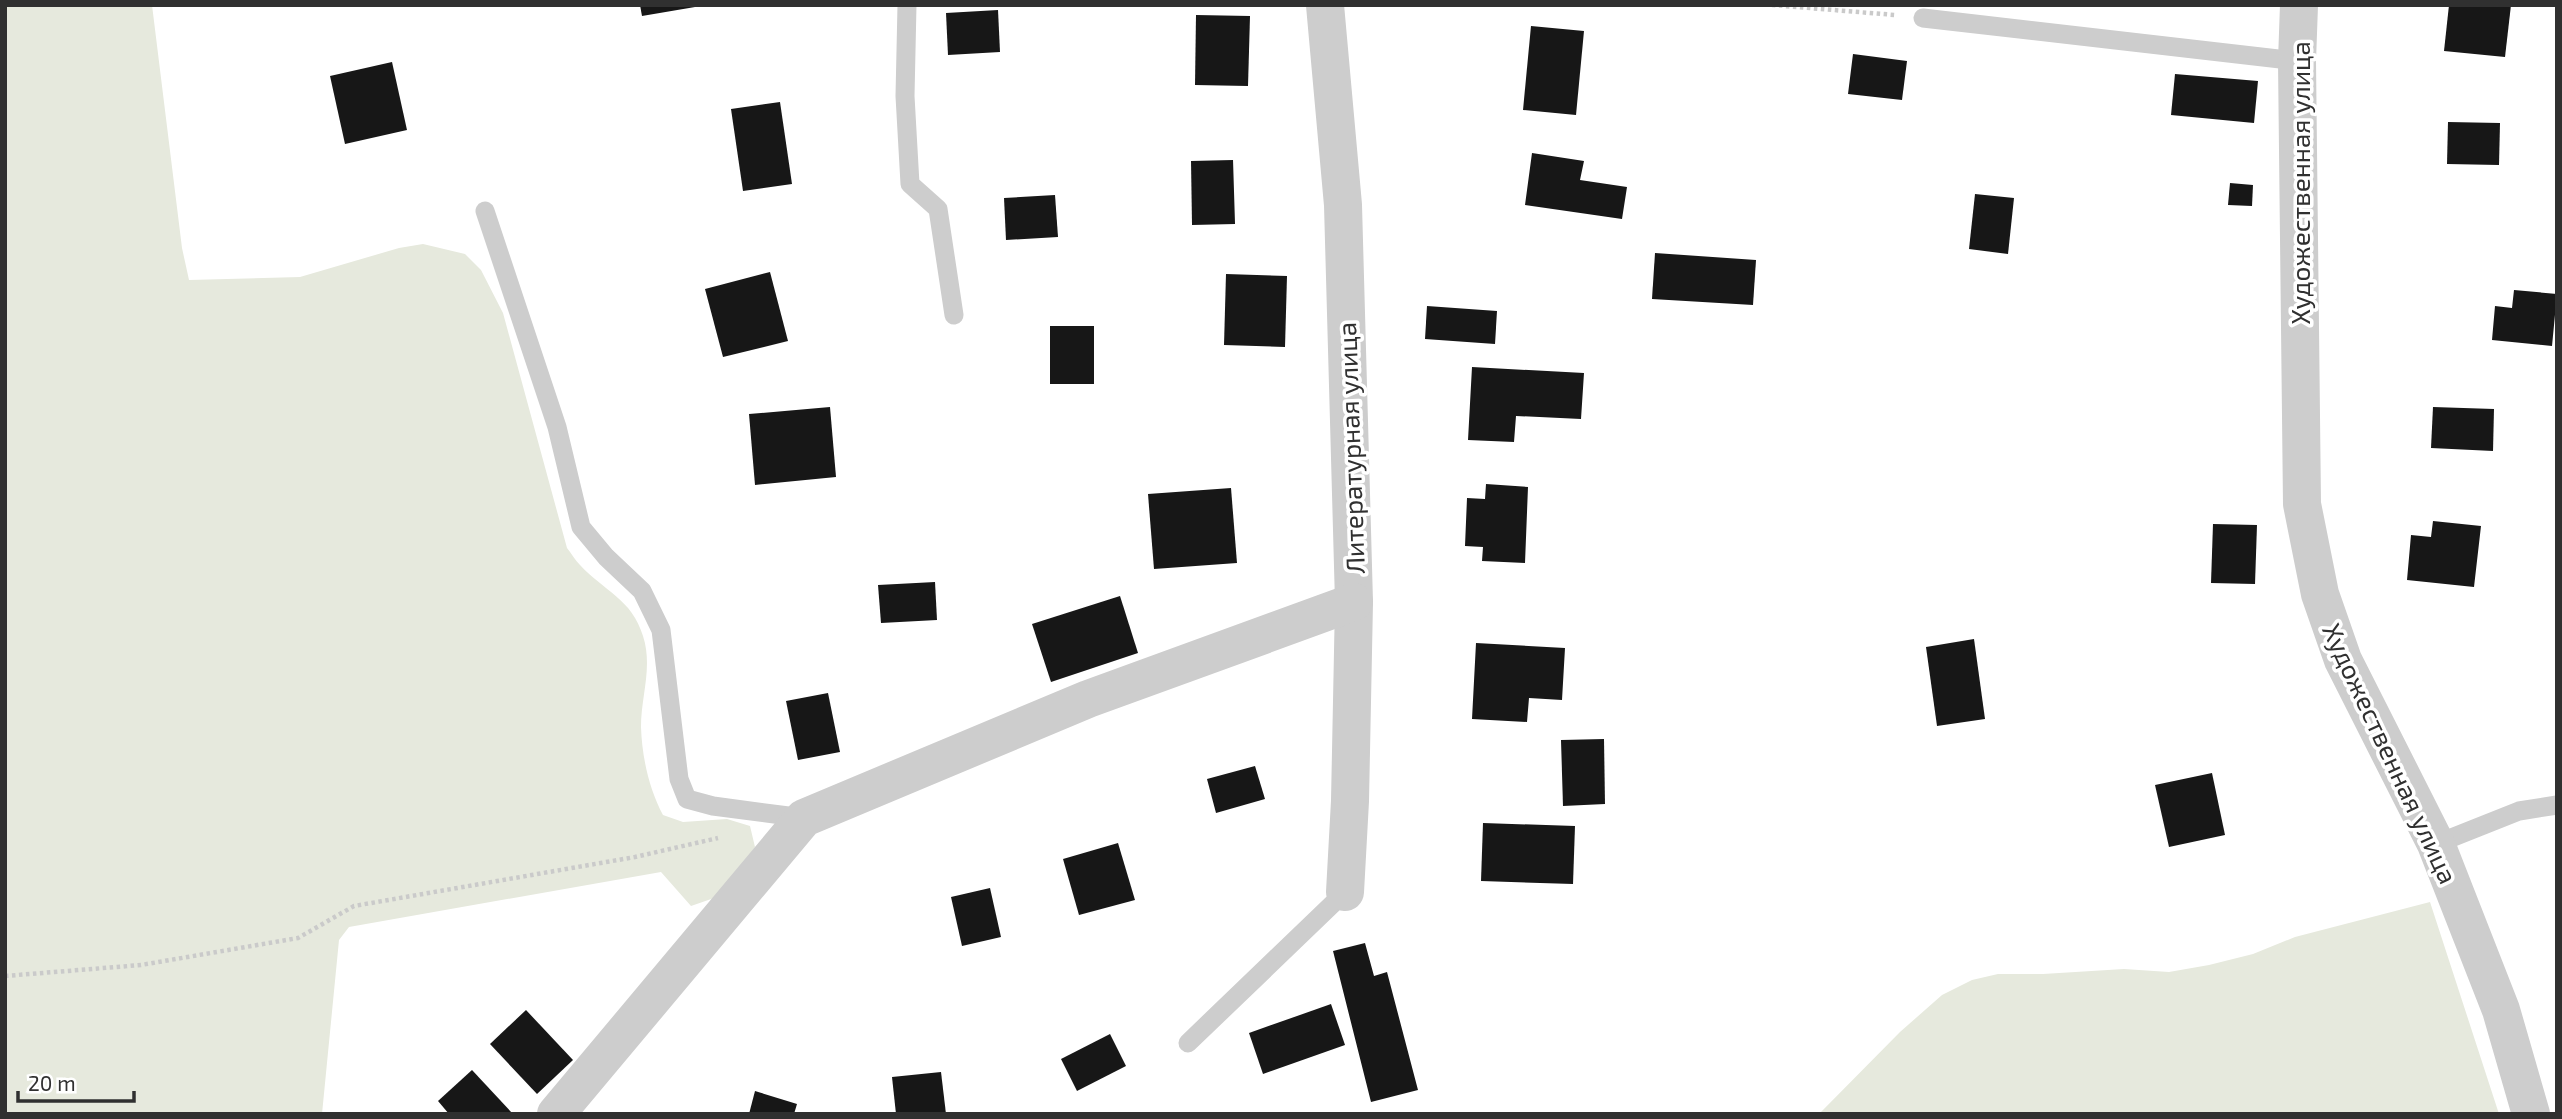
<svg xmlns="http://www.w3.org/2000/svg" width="2562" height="1119" font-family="'Exo 2',sans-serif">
<rect width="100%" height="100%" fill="#fff"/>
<g fill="#e6e9dd">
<path d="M5,5H152L182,248L189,280L300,277L399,248L423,244L465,254L481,270L503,313L567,548C571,553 575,560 580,565C604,591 632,599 643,636C653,667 641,696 641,727C642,757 649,789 663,815L683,822L727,819L750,826L755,847L743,865L714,898L691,906L661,872L349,927L339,940L322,1114H5Z"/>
<path d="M2430,902L2499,1114H1819L1900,1032L1942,995L1972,980L1998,974H2043L2124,969L2169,972L2209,965L2253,954L2295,937Z"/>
</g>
<g fill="#171717">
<path d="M640,5H694L695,7L642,16Z"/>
<path d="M2449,5H2511L2505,57L2444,51Z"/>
<path d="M998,10L1000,52L948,55L946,13Z"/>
<path d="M1196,15L1250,16L1248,86L1195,85Z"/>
<path d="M1531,26L1584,31L1576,115L1523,110Z"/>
<path d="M1853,54L1907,61L1902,100L1848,94Z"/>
<path d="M392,62L407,130L345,144L330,76Z"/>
<path d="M2175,74L2258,81L2254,123L2171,115Z"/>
<path d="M780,102L792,184L743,191L731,109Z"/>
<path d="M2448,122L2500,123L2499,165L2447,164Z"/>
<path d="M1532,153L1584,161L1580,180L1627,187L1622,219L1525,205Z"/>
<path d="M1233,160L1235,224L1192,225L1191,161Z"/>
<path d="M2230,183L2253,185L2252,206L2228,205Z"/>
<path d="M1975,194L2014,198L2008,254L1969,249Z"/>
<path d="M1055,195L1058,237L1006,240L1004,198Z"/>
<path d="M1655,253L1756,260L1753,305L1652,299Z"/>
<path d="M770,272L788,341L723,357L705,289Z"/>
<path d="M1226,274L1287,276L1285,347L1224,345Z"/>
<path d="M2514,290L2557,294L2552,346L2492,340L2495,306L2512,308Z"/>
<path d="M1427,306L1497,311L1495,344L1425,339Z"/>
<rect x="1050" y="326" width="44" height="58"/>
<path d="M1472,367L1584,373L1581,419L1516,416L1514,442L1468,440Z"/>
<path d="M830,407L836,477L755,485L749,414Z"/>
<path d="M2433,407L2494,409L2493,451L2431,448Z"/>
<path d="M1486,484L1528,487L1525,563L1482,561L1483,547L1465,546L1467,498L1485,499Z"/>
<path d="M1231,488L1237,563L1154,569L1148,494Z"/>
<path d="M2433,521L2481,526L2474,587L2407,580L2411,535L2431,537Z"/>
<path d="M2213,524L2257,525L2255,584L2211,583Z"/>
<path d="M935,582L937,620L881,623L878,585Z"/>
<path d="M1120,596L1138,653L1051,682L1032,624Z"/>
<path d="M1974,639L1985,719L1937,726L1926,647Z"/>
<path d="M1476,643L1565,648L1562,700L1529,698L1527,722L1472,719Z"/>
<path d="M828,693L840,752L798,760L786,701Z"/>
<path d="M1604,739L1605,804L1563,806L1561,740Z"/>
<path d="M1255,766L1265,799L1216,813L1207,779Z"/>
<path d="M2212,773L2225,835L2169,847L2155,785Z"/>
<path d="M1483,823L1575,826L1573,884L1481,881Z"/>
<path d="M1118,843L1135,900L1079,915L1063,859Z"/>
<path d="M990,888L1001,937L962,946L951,897Z"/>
<path d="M1365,943L1374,976L1387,972L1418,1090L1371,1102L1333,951Z"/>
<path d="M1331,1004L1345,1045L1263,1074L1249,1033Z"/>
<path d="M526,1010L573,1060L537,1094L490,1044Z"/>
<path d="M1110,1034L1126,1066L1077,1091L1061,1059Z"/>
<path d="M472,1070L513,1114H449L438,1101Z"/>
<path d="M941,1072L946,1114H896L892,1077Z"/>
<path d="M755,1091L797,1104L794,1114H749Z"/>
</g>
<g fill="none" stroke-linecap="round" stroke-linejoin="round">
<g stroke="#cacaca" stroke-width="4.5" stroke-dasharray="3.5 3.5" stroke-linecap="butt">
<path d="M1772,5L1895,15"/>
<path d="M5,976L141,965L298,938L354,906L635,857L718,838"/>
</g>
<g stroke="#cdcdcd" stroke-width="19">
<path d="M907,5L905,96L910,184L938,209L954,315"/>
<path d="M1923,18L2297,61"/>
<path d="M485,211L557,427L581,527L606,557L642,591L661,630L679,779L687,799L713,806L804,818"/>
<path d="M2436,844L2519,811L2557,805"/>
<path d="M1188,1043L1345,892"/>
</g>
<g stroke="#cdcdcd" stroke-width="38">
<path d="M1325,5L1343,205L1354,602L1350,801L1345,892"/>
<path d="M2299,5L2297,61L2302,504L2320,594L2343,660L2436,844L2501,1010L2531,1114"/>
<path d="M556,1114L804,818L1088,699L1354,602"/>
</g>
</g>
<g text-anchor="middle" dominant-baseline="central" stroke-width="7" stroke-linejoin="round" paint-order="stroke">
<g font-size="26" fill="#303030" stroke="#fff">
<text transform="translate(2299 183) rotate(-90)">Художественная улица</text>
<text transform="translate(1350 448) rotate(-92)">Литературная улица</text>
<text transform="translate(2391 753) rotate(65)">Художественная улица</text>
</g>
</g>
<rect width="2562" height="1119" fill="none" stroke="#303030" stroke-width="14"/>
<path d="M18 1091v10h116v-10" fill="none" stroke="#303030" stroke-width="3.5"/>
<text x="28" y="1091" font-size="21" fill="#303030" stroke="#ffffff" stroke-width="5" paint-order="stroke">20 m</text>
</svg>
